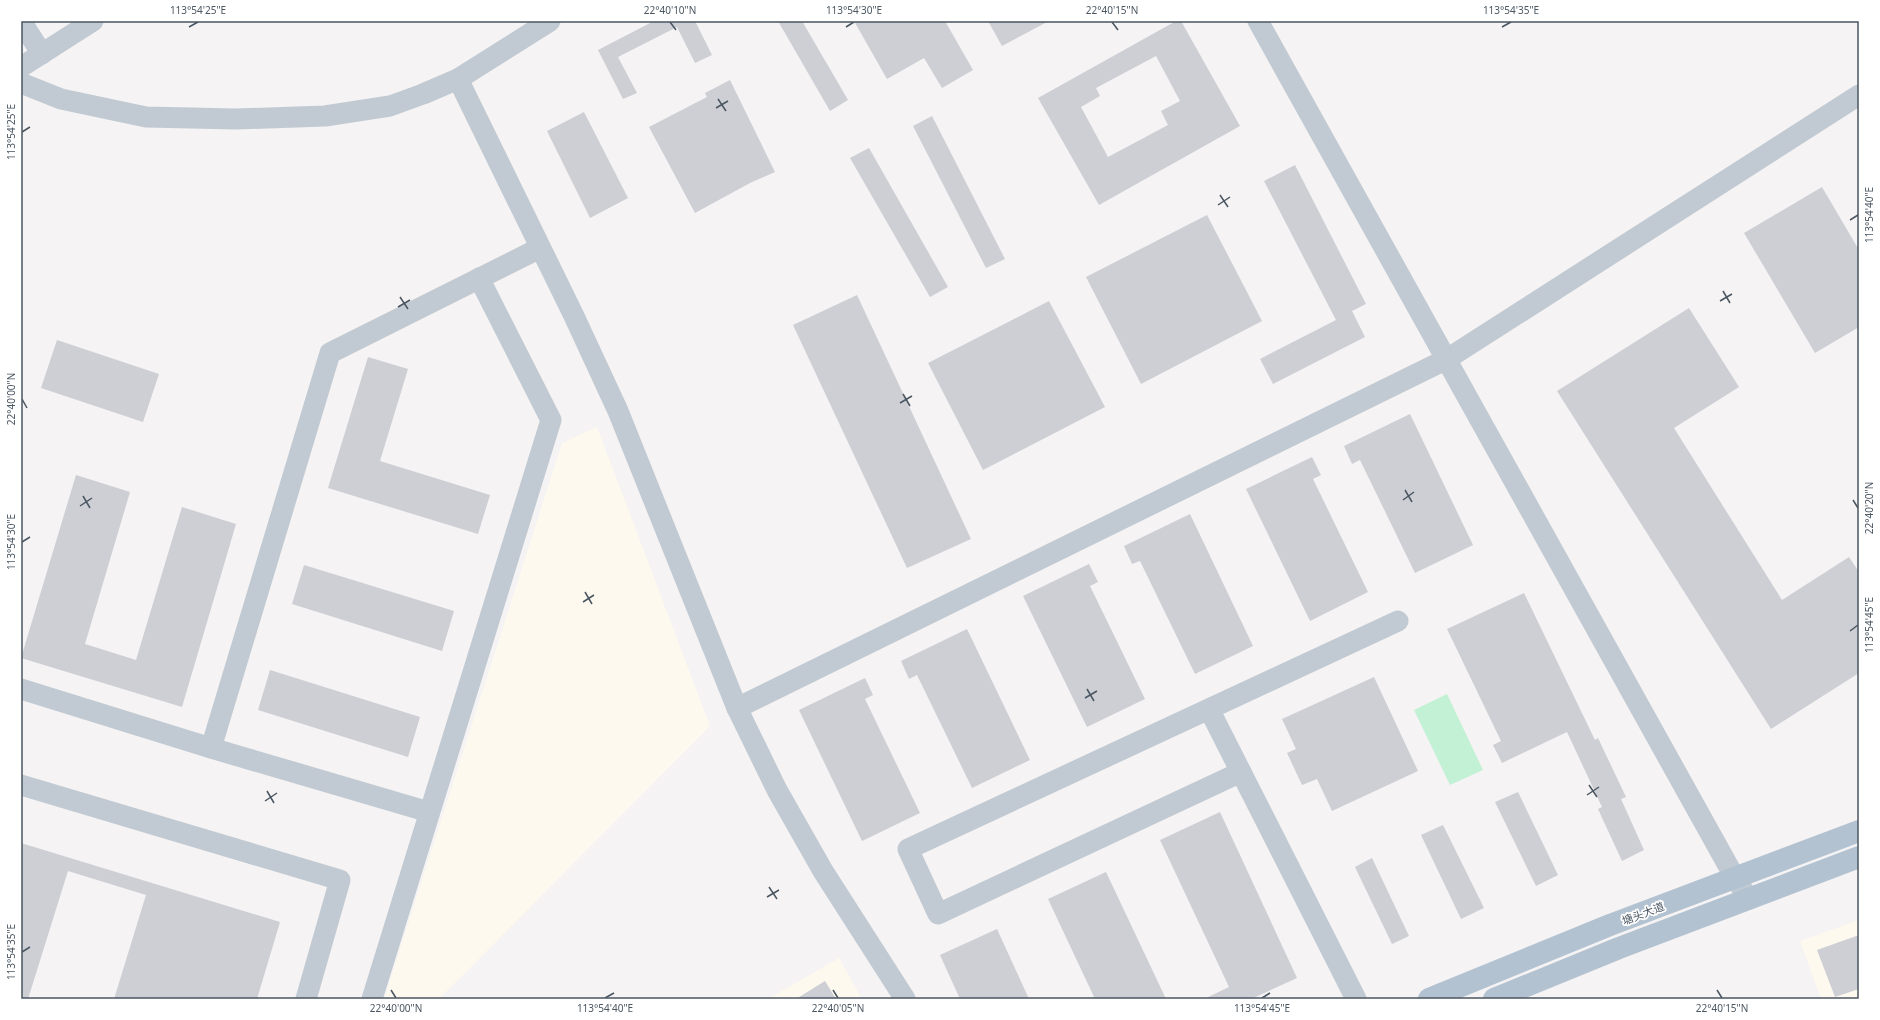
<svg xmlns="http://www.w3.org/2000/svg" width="1880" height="1020" font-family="'Noto Sans','Noto Sans SC',sans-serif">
<rect width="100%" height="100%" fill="#f5f3f3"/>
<g fill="#fdf9ef">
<path d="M597,427L710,726L439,999H384L562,443Z"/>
<path d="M1859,920V999H1821L1800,941Z"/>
<path d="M839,958L862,999H768Z"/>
</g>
<path fill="#c3f1d5" d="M1447,694L1483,770L1450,785L1414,710Z"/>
<g fill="#cdcfd5" fill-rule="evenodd">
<path d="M654,21H695L712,55L695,63L677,27L618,57L637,93L623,99L598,50Z"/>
<path d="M778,21H802L848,100L830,111Z"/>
<path d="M854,21H945L973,70L942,88L924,58L887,79Z"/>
<path d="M988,21H1049L1002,46Z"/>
<path d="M1176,21H1181L1240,126L1099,205L1038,98ZM1156,56L1180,101L1161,111L1168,125L1108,157L1081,107L1100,96L1096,88Z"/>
<path d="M730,80L775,172L750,183L695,213L649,127L707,97L705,93Z"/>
<path d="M584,112L628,198L590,218L547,131Z"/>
<path d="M932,116L1005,259L986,268L913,126Z"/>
<path d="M869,148L948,287L930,297L850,158Z"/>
<path d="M1295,165L1366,304L1352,311L1365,337L1273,384L1260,359L1336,320L1264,181Z"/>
<path d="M1822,187L1859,250V327L1815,353L1744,233Z"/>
<path d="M1207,215L1262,321L1141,384L1086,277Z"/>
<path d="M857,295L971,539L907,568L793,325Z"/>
<path d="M1049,301L1105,407L983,470L928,363Z"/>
<path d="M1689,308L1739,387L1674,428L1782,600L1849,557L1859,572V673L1771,729L1557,391Z"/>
<path d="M57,340L159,374L143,422L41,388Z"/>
<path d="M368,357L408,369L380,461L490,495L478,534L328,488Z"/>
<path d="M1410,414L1473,545L1415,573L1360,460L1352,464L1344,446Z"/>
<path d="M1312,457L1321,475L1313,479L1368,592L1310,621L1246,489Z"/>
<path d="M76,475L130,492L85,644L136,660L182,507L236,524L182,707L21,658Z"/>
<path d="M1190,514L1253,646L1195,674L1140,561L1132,564L1124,546Z"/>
<path d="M1089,564L1098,582L1090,586L1145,699L1087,727L1023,596Z"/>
<path d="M304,565L454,611L442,651L292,604Z"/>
<path d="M1524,593L1595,740L1598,738L1626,797L1621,799L1644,850L1622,861L1598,809L1602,807L1567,732L1502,763L1493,745L1501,741L1447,629Z"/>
<path d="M967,629L1030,760L972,788L917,675L909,679L901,661Z"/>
<path d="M270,670L420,717L408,757L258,710Z"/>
<path d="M1374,677L1418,771L1332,811L1317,779L1302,785L1287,753L1296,749L1282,719Z"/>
<path d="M865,678L873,695L865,699L920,813L862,841L799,710Z"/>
<path d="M1518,792L1558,875L1536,886L1495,802Z"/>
<path d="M1220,812L1297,978L1251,999H1204L1229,987L1160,840Z"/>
<path d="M1443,825L1484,908L1461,919L1421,835Z"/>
<path d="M21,843L280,922L257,999H114L146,895L68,871L28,999H21Z"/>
<path d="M1372,858L1409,936L1392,944L1355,867Z"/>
<path d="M1106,872L1166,999H1095L1048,899Z"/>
<path d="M997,929L1029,999H960L940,955Z"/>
<path d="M1859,935V989L1835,997L1817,950Z"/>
<path d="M825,981L836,999H796Z"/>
</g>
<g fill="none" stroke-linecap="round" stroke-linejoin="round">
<g stroke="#c1cad2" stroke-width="21">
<path d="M21,21L42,54"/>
<path d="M1258,21L1735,878L1749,899"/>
<path d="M21,67L93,21"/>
<path d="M458,79L574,316L618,411L737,708L777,790L823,871L905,999"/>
<path d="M21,83L61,99L146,117L236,119L325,116L390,106L423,94L458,79L550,21"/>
<path d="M21,689L211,748L429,812"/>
<path d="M737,708L1447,359L1859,95"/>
<path d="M1209,709L1356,999"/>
<path d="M211,748L330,353L540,248"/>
<path d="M1241,772L938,914L908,849L1398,621"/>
<path d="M21,785L340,880L306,999"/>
<path d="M372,999L551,420L479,278"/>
</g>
<g stroke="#b3c2d1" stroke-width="22">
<path d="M1429,999L1610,925L1859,831"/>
<path d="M1494,999L1619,948L1859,857"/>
</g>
</g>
<path fill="none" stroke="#4a5661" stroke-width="1.5" d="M670,22L676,30M1112,22L1118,30M189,27L198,22M846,27L854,22M1502,27L1511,22M718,99L726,111M716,108L728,101M22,132L30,127M1220,195L1228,207M1218,205L1230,197M1850,220L1858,215M1723,291L1730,303M400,297L408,309M1720,301L1732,294M398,307L410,300M903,394L910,406M22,399L27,408M900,403L912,396M1405,490L1412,502M83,496L90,508M1403,500L1414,492M1853,500L1858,508M80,506L92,498M22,542L30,537M585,592L592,604M583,602L594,595M1850,631L1858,625M1087,689L1094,701M1085,698L1097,691M1589,785L1597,797M267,791L274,803M1587,795L1599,787M265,801L277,793M769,887L777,899M767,897L779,890M22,952L30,947M391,990L396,998M833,990L838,998M1717,990L1722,998M605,998L614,993M1262,998L1270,993"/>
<g text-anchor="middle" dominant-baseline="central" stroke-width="3.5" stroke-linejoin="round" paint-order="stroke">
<g font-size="11" fill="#4a5661" stroke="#fff">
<text transform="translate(1643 913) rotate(-21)">塘头大道</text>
</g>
</g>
<rect width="1880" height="1020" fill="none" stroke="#ffffff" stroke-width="44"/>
<rect x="22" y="22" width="1836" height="976" fill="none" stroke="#4a5661" stroke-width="1.5"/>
<g font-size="10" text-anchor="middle" fill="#4a5661">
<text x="198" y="14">113°54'25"E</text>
<text x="670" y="14">22°40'10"N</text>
<text x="854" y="14">113°54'30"E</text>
<text x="1112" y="14">22°40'15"N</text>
<text x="1511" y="14">113°54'35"E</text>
<text transform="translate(11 132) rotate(-90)" y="4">113°54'25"E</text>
<text transform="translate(1869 215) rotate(-90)" y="4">113°54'40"E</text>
<text transform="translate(11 399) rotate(-90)" y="4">22°40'00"N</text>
<text transform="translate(1869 508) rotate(-90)" y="4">22°40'20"N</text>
<text transform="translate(11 542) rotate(-90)" y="4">113°54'30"E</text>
<text transform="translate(1869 625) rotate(-90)" y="4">113°54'45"E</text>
<text transform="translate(11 952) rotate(-90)" y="4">113°54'35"E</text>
<text x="396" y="1012">22°40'00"N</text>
<text x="605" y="1012">113°54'40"E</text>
<text x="838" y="1012">22°40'05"N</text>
<text x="1262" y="1012">113°54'45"E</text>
<text x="1722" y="1012">22°40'15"N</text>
</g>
</svg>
